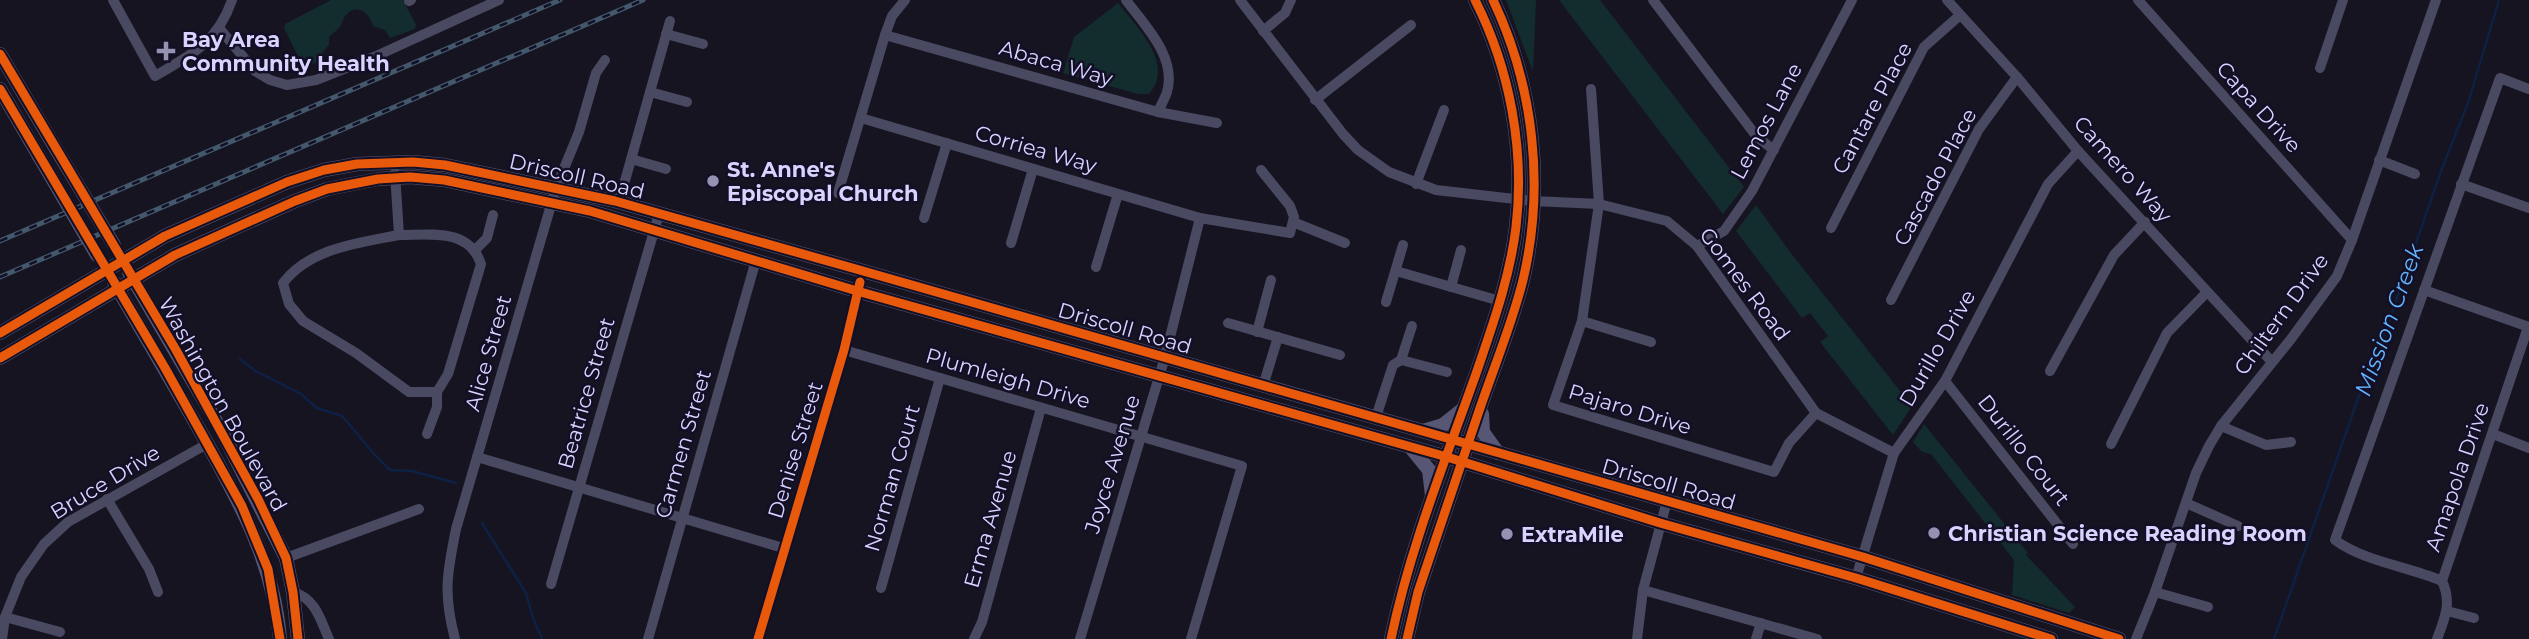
<svg xmlns="http://www.w3.org/2000/svg" width="2529" height="639" font-family="Montserrat,sans-serif">
<rect width="100%" height="100%" fill="#161421"/>
<g fill="#132c2d">
<path d="M331,0H403L416,25L415,29L390,38L385,30L373,26C370,14 358,3 347,14C342,18 343,25 338,29C335,32 332,34 329,37V45L323,51L324,60L311,64L305,58H299L284,28L285,24Z"/>
<path d="M1506,0H1536L1533,72Z"/>
<path d="M1559,0H1600L1744,187L1723,214Z"/>
<path d="M1118,3C1136,26 1176,65 1149,94H1138L1063,73L1074,37Z"/>
<path d="M1756,205L1790,252L1912,406L1893,435L1820,342L1828,336L1810,313L1802,318L1736,231Z"/>
<path d="M1924,424L2028,553L2026,555L2075,607L2069,613L2012,595L2014,560L1931,454L1922,452L1913,442Z"/>
</g>
<g fill="none" stroke-linecap="round" stroke-linejoin="round">
<g stroke="#0d2144" stroke-width="2.5">
<path d="M240,359L254,370L301,394L317,408L342,416L375,455L390,470L412,471L456,483"/>
<path d="M482,523L526,593L532,615L542,639"/>
<path d="M2274,639L2368,370L2389,321L2441,171L2468,103L2499,0"/>
</g>
<g stroke="#4a4962" stroke-width="10">
<path d="M113,0L155,76C191,55 218,42 232,0"/>
<path d="M1126,0C1145,26 1177,57 1167,92C1165,98 1161,105 1158,112"/>
<path d="M1240,0L1343,134L1358,150L1389,172L1436,190L1533,201L1599,204L1667,221L1697,246L1816,413L1894,453"/>
<path d="M1653,0L1757,137L1774,150"/>
<path d="M1947,0L2017,77L2078,151L2272,362"/>
<path d="M2138,0L2352,240"/>
<path d="M409,1L411,0"/>
<path d="M219,28L255,71L270,80L287,85L316,80L374,57L499,0"/>
<path d="M1263,31L1285,13L1291,0"/>
<path d="M666,34L703,44"/>
<path d="M885,35L1158,112L1217,123"/>
<path d="M2320,68L2343,0"/>
<path d="M1591,89L1599,204L1582,321L1553,405L1774,472L1789,443L1816,413"/>
<path d="M650,92L687,102"/>
<path d="M1315,100L1411,25"/>
<path d="M861,118L1200,218L1290,233L1294,217L1290,206L1261,170"/>
<path d="M631,159L666,169"/>
<path d="M2379,160L2415,174"/>
<path d="M395,173L399,235"/>
<path d="M1416,184L1444,110"/>
<path d="M2461,184L2529,208"/>
<path d="M838,193L885,35L892,16L905,0"/>
<path d="M619,202L670,21"/>
<path d="M924,218L947,143"/>
<path d="M1293,222L1345,243"/>
<path d="M1831,228L1924,47L1959,16"/>
<path d="M399,235C431,235 469,228 481,264L448,374L437,392H409L356,353L303,321L289,304L283,283C310,248 358,243 399,235Z"/>
<path d="M1011,243L1033,169"/>
<path d="M1697,246L1724,231L1752,191L1852,0"/>
<path d="M476,249L487,238L493,215"/>
<path d="M1096,267L1118,194"/>
<path d="M1396,271L1500,301"/>
<path d="M1451,287L1461,250"/>
<path d="M2424,290L2529,327"/>
<path d="M1891,300L1979,129L2017,77"/>
<path d="M1386,302L1403,245"/>
<path d="M1582,321L1651,342"/>
<path d="M1228,323L1340,355"/>
<path d="M1257,332L1271,280"/>
<path d="M844,350L1242,466L1191,639"/>
<path d="M1401,360L1447,372"/>
<path d="M2050,371L2114,255L2145,222"/>
<path d="M1945,381L2073,544"/>
<path d="M1263,386L1278,337"/>
<path d="M1376,417L1393,365L1401,360L1412,326"/>
<path d="M2221,426L2266,445L2291,442"/>
<path d="M427,434L437,407V392"/>
<path d="M2493,434L2529,448"/>
<path d="M2111,444L2167,333L2207,292"/>
<path d="M477,457L783,548"/>
<path d="M107,499L149,569L158,592"/>
<path d="M2186,503L2238,526"/>
<path d="M286,558L419,509"/>
<path d="M1856,578L1894,453L1945,381L2048,184L2078,151"/>
<path d="M2442,581C2407,566 2365,562 2335,540L2500,78L2529,89"/>
<path d="M551,584L659,214"/>
<path d="M881,588L940,378"/>
<path d="M1643,590L1817,639"/>
<path d="M293,592C316,599 320,619 329,639"/>
<path d="M2155,592L2208,607"/>
<path d="M2447,611L2474,618"/>
<path d="M5,617L60,632"/>
<path d="M2,639L5,617L21,577L44,544L68,522L207,444"/>
<path d="M455,639C443,594 447,573 456,529L556,188L579,132L596,73L605,60"/>
<path d="M648,639L756,260"/>
<path d="M758,639L844,350L863,271"/>
<path d="M974,639L982,622L1041,408"/>
<path d="M1080,639L1165,357L1200,218"/>
<path d="M1637,639L1643,590L1667,501"/>
<path d="M1756,639L1761,623"/>
<path d="M2136,639L2155,592L2196,473L2209,446L2221,426L2291,339L2337,276L2352,240L2436,0"/>
<path d="M2437,639C2445,618 2452,602 2442,581L2528,327"/>
</g>
<g stroke="#575674" stroke-width="14">
<path d="M0,54L56,149"/>
<path d="M0,89L39,156"/>
<path d="M129,272L220,428L286,558L293,592L298,639"/>
<path d="M114,282C145,336 177,390 208,445C243,508 274,566 280,639"/>
<path d="M0,333L165,236L287,182L324,170L357,164L413,162L445,165L615,201L863,271L1863,557L2119,639"/>
<path d="M0,358L175,255L295,201L327,189L378,179L410,177L444,180L590,211L857,291L1447,457L1660,523L1856,578L2051,639"/>
<path d="M1482,414L1483,432L1498,453"/>
<path d="M1423,431L1443,425L1463,409"/>
<path d="M1412,449L1429,470L1432,496"/>
<path d="M1391,639C1410,547 1446,459 1477,371C1493,324 1510,277 1516,227C1525,150 1510,69 1475,0"/>
<path d="M1407,639L1418,592C1438,531 1459,471 1479,411C1494,367 1512,324 1523,280C1545,187 1534,86 1493,0"/>
</g>
<defs>
<g id="rail">
<path d="M0,241L560,0"/>
<path d="M0,277L643,0"/>
</g>
</defs>
<use href="#rail" stroke="#43596b" stroke-width="5"/>
<use href="#rail" stroke="#130f26" stroke-width="2.5" stroke-dasharray="8" stroke-linecap="butt"/>
<g stroke="#575674" stroke-width="14">
<path d="M56,149L114,245"/>
<path d="M39,156L97,255"/>
</g>
<defs>
<g id="cycleway">
<path d="M0,54L176,350L258,499L286,558L293,592L298,639"/>
<path d="M0,89L165,368L242,506L268,569L280,639"/>
<path d="M0,333L165,236L287,182L324,170L357,164L413,162L445,165L615,201L863,271L1863,557L2119,639"/>
<path d="M0,358L175,255L295,201L327,189L378,179L410,177L444,180L590,211L857,291L1447,457L1660,523L1856,578L2051,639"/>
<path d="M758,639L844,350L860,282"/>
<path d="M1391,639C1410,547 1446,459 1477,371C1493,324 1510,277 1516,227C1525,150 1510,69 1475,0"/>
<path d="M1407,639L1418,592C1438,531 1459,471 1479,411C1494,367 1512,324 1523,280C1545,187 1534,86 1493,0"/>
</g>
</defs>
<use href="#cycleway" stroke="#130f26" stroke-width="13"/>
<use href="#cycleway" stroke="#e8590c" stroke-width="9"/>
</g>
<g fill="#9591b1" stroke="#130f26" stroke-width="2.5">
<path d="M162.5 40.5h7v7h7v7h-7v7h-7v-7h-7v-7h7z"/>
<circle cx="713" cy="181" r="7"/>
<circle cx="1934" cy="533" r="7"/>
<circle cx="1507" cy="534" r="7"/>
</g>
<g text-anchor="middle" dominant-baseline="central" stroke-width="5" stroke-linejoin="round" paint-order="stroke">
<g font-size="21" font-weight="bold" fill="#d9d4ff" stroke="#130f26" text-anchor="start">
<text x="182" y="39">Bay Area<tspan x="182" dy="24">Community Health</tspan></text>
<text x="727" y="169">St. Anne's<tspan x="727" dy="24">Episcopal Church</tspan></text>
<text x="1948" y="533">Christian Science Reading Room</text>
<text x="1521" y="534">ExtraMile</text>
</g>
<g font-size="21" fill="#d9d4ff" stroke="#130f26">
<text transform="translate(1056 63) rotate(16)">Abaca Way</text>
<text transform="translate(2259 107) rotate(48)">Capa Drive</text>
<text transform="translate(1872 108) rotate(-62)">Cantare Place</text>
<text transform="translate(1766 121) rotate(-62)">Lemos Lane</text>
<text transform="translate(1036 149) rotate(16)">Corriea Way</text>
<text transform="translate(2123 169) rotate(48)">Camero Way</text>
<text transform="translate(577 176) rotate(13)">Driscoll Road</text>
<text transform="translate(1935 177) rotate(-62)">Cascado Place</text>
<text transform="translate(1745 284) rotate(53)">Gomes Road</text>
<text transform="translate(2281 314) rotate(-54)">Chiltern Drive</text>
<text transform="translate(1125 328) rotate(16)">Driscoll Road</text>
<text transform="translate(1937 348) rotate(-60)">Durillo Drive</text>
<text transform="translate(488 353) rotate(-74)">Alice Street</text>
<text transform="translate(1008 378) rotate(16)">Plumleigh Drive</text>
<text transform="translate(586 393) rotate(-74)">Beatrice Street</text>
<text transform="translate(223 404) rotate(61)">Washington Boulevard</text>
<text transform="translate(1630 409) rotate(17)">Pajaro Drive</text>
<text transform="translate(683 444) rotate(-74)">Carmen Street</text>
<text transform="translate(795 450) rotate(-73)">Denise Street</text>
<text transform="translate(2024 450) rotate(52)">Durillo Court</text>
<text transform="translate(1112 464) rotate(-73)">Joyce Avenue</text>
<text transform="translate(2457 477) rotate(-71)">Amapola Drive</text>
<text transform="translate(892 478) rotate(-74)">Norman Court</text>
<text transform="translate(105 482) rotate(-31)">Bruce Drive</text>
<text transform="translate(1669 484) rotate(16)">Driscoll Road</text>
<text transform="translate(990 519) rotate(-74)">Erma Avenue</text>
</g>
<g font-size="23" font-style="italic" fill="#62b6ff" stroke="#130f26">
<text transform="translate(2389 320) rotate(-70)">Mission Creek</text>
</g>
</g>
</svg>
